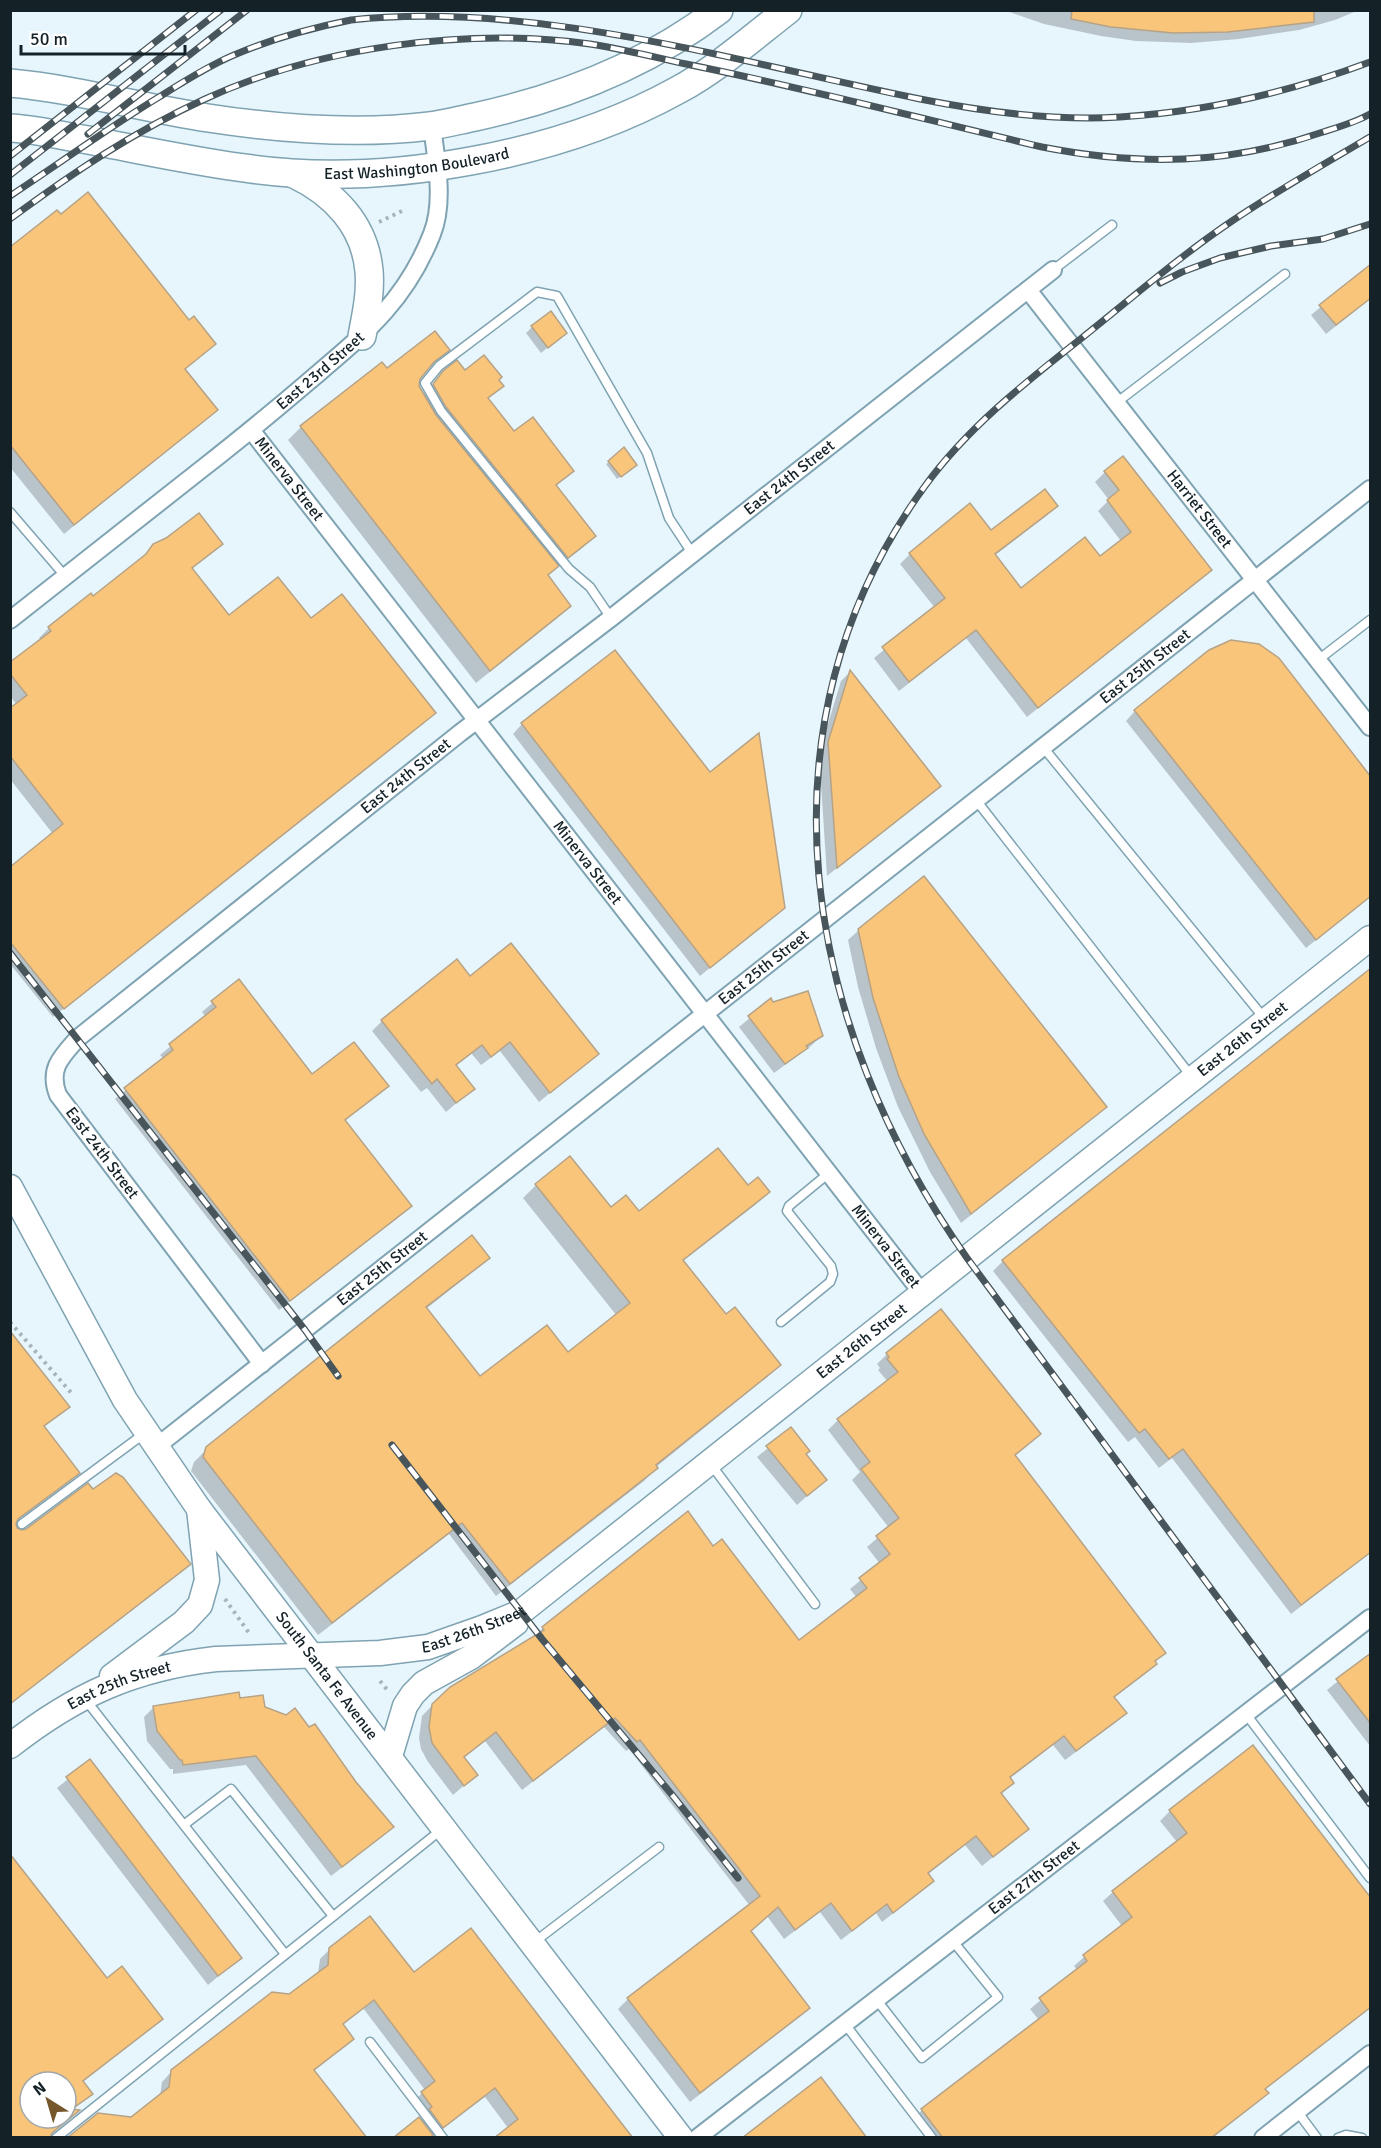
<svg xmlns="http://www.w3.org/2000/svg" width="1381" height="2148" font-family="Signika,sans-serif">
<rect width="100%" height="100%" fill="#e7f6fc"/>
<g fill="#0003" fill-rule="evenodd">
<path d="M1004,10H1359L1335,20L1299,30L1239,39L1191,43L1136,41L1101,36L1044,24Z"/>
<path d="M10,248L184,370L216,410L64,534L10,467Z"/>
<path d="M1370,266V299L1326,334L1311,315Z"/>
<path d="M532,327L565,333L541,353L526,333Z"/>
<path d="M448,350L419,378L418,387L423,395L444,372H465L497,380L502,385L487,399L514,434L572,471L555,486L594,536L581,549L546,576L569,606L556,619L476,683L288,440L301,427L387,370Z"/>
<path d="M609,462L633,467L617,479L606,464Z"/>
<path d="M1105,472L1210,570L1027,717L966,638L899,691L874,658L935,608L900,564L910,554L991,532L1056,506L1046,516L994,556L1021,590L1100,558L1121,541L1098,511L1109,500L1095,482Z"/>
<path d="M221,544L191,569L229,617L310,620L434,713L424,723L53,1017L10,964V868L53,834L10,779V710L17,705L10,696V664L41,640L39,638L49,628L91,595L93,598L139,561L154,545Z"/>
<path d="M850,672L939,786L827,876L819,753L841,681Z"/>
<path d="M1135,711L1370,779V897L1306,948L1126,721Z"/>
<path d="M522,724L709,774L783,908L700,976L513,734Z"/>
<path d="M859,930L1105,1107L961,1223L930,1172L898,1107L876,1048L858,987L848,940Z"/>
<path d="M1370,970V1553L1291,1614L1172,1458L1159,1468L1135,1437L1128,1442L993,1271L1003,1261Z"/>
<path d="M470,978L597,1054L539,1102L500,1051L481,1065L471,1053L455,1066L473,1089L446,1112L427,1088L421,1092L372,1031L382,1021Z"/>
<path d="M238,981L312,1076L387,1086L344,1121L400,1215L279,1310L115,1099L164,1059L160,1055L206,1017L202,1012Z"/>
<path d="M771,1000L821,1036L811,1046L774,1073L739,1027Z"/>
<path d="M536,1185L611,1209L638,1213L748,1187L768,1192L755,1205L682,1262L726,1316L779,1365L766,1378L656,1467V1468L644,1481L496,1596L449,1534L318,1635L191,1471L194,1462L207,1449L488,1258L475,1270L426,1309L480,1378L568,1355L617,1316L523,1198Z"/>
<path d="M10,1333L68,1407L44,1427L78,1473L69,1482L15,1522L16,1529L179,1573L10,1704Z"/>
<path d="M887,1354L1039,1434L1014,1456L1164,1652L1145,1674L1113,1698L1125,1712L1115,1723L1065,1760L1053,1745L1009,1779L1012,1783L1001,1795L1027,1829L982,1866L965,1845L927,1875L932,1881L922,1891L882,1922L876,1913L841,1940L820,1912L784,1939L767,1916L750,1932L808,2008L798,2018L690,2102L618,2009L628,1999L750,1906L629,1749L626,1751L604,1727L522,1790L485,1741L463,1758L476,1775L453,1795L428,1762L421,1749L419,1738L422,1716L445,1692L532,1639L543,1628L688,1514L713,1548L799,1642L857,1598L850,1589L880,1564L867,1547L889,1528L852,1480L860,1472L828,1430L838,1420L888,1382L878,1370L880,1368L877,1364Z"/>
<path d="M791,1429L805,1454L825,1480L797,1505L757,1457Z"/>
<path d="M1370,1655V1746L1327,1690Z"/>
<path d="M239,1700L263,1708L355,1782L392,1827L382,1837L331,1876L246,1765L173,1774V1769H170L147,1741L144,1717L154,1707Z"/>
<path d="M90,1761L240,1958L208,1985L57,1788Z"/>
<path d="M1170,1811L1370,1900V2008L1264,2090L1267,2093L1257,2103L1212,2138H926L912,2120L922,2110L1039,2020L1030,2009L1077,1970L1074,1966L1084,1957L1122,1926L1103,1901L1113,1892L1177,1842L1160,1821Z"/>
<path d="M10,1856L107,1980L161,2019L82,2082L91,2094L71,2111L77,2112L49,2136L10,2138ZM30,2082H66V2118H30Z"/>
<path d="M330,1949L413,1974L628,2138L508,2128L485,2097L433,2136L420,2121L423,2117L412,2103L425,2090L363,2008L342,2025L352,2038L313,2071L131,2118L160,2096L162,2082L172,2071L290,1995L318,1973L320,1959Z"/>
</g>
<g fill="#f8c57b" stroke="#b6a287" stroke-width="1.5" fill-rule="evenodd">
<path d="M1072,10H1314V22L1228,32L1173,33L1111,27L1071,19Z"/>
<path d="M88,192L189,320L194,316L216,344L185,369L218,410L74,525L10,445V247L57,210L61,214Z"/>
<path d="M1371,264V298L1336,325L1319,305Z"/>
<path d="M551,311L567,333L548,348L531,326Z"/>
<path d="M435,331L450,350L434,362L420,379L419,386L436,415L559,566L548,575L571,606L490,671L300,426L382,362L387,368Z"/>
<path d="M484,355L502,377L499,380L504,386L488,398L514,431L533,417L574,471L556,485L596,536L568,558L446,407L433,384L443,371L457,360L465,370Z"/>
<path d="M624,447L637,465L621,477L608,461Z"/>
<path d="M1123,456L1212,570L1038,708L976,630L909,682L882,647L945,598L909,553L970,503L991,530L1045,489L1058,506L995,554L1021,588L1085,537L1100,556L1131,532L1107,500L1119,490L1104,471Z"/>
<path d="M199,513L223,544L192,568L229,615L278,577L311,618L342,594L436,713L64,1009L10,942V867L63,824L10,756V708L27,695L10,674V662L51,631L48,627L91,593L93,596L146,554L153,544L166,538Z"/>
<path d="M1231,640L1259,644L1279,658L1371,777V896L1316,940L1134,710L1209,650Z"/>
<path d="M615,650L710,772L759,733L785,908L710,968L521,723Z"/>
<path d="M850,670L941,786L837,868L828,742Z"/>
<path d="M924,876L1107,1107L971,1214L924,1134L899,1077L873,998L858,929Z"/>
<path d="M511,943L599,1054L550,1093L510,1042L491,1057L482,1045L456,1065L475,1089L456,1103L437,1079L432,1084L381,1020L457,959L470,976Z"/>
<path d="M1371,968V1552L1301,1605L1183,1449L1169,1459L1145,1429L1139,1433L1002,1260Z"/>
<path d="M239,979L312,1074L354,1042L389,1086L345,1120L412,1206L290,1301L124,1088L173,1050L169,1044L216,1007L211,1001Z"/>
<path d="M808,991L823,1036L806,1046L808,1048L785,1064L748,1016L771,998L773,1002Z"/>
<path d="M718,1148L748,1185L758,1177L770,1192L683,1260L726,1314L735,1307L781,1365L656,1465L658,1468L510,1584L462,1523L332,1623L203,1457L206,1447L472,1235L490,1258L426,1307L480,1376L547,1325L568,1352L630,1303L535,1184L570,1156L611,1207L626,1195L639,1211Z"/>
<path d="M941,1309L1041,1434L1015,1455L1166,1653L1155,1661L1157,1664L1114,1697L1127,1713L1076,1751L1064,1736L1010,1777L1014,1783L1001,1793L1029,1829L993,1857L976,1836L928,1873L934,1881L893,1913L887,1904L852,1931L831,1903L795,1930L778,1907L751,1931L810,2008L700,2093L627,1998L760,1896L640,1740L637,1742L615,1718L533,1781L496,1732L464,1757L478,1775L464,1786L432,1743L429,1727L432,1704L450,1687L544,1630L542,1627L688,1511L713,1546L722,1539L799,1640L867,1588L859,1578L890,1554L876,1536L899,1518L861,1469L870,1462L837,1419L898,1372L887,1359L889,1357L886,1353Z"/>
<path d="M10,1331L70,1407L44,1426L80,1473L18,1519L16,1524L17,1528L22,1530L26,1529L88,1483L93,1489L116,1473L123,1477L191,1564L10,1704Z"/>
<path d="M791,1427L810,1451L806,1454L827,1480L807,1496L766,1446Z"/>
<path d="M1371,1653V1724L1336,1679Z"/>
<path d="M239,1692L240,1698L263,1695L265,1707L286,1715L295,1708L309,1727L315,1724L356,1782L394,1827L342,1867L256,1756L183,1765L182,1760H180L157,1731L153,1706Z"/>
<path d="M1253,1745L1371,1898V2007L1265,2089L1269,2093L1211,2138H943L921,2109L1049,2011L1039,1998L1087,1961L1083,1955L1132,1917L1112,1891L1187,1833L1169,1810Z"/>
<path d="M90,1759L242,1958L218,1976L66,1777Z"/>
<path d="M10,1854L107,1978L122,1966L163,2019L83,2081L93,2094L72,2109L80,2110L52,2133L50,2138H10ZM30,2082H66V2118H30Z"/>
<path d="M370,1916L414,1972L471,1928L633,2138H494L518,2119L495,2088L443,2128L429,2109L432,2107L421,2092L435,2081L374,2000L343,2024L354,2039L314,2070L367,2138H67L98,2113L131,2117L169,2087L171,2070L272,1992L289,1994L328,1965L329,1948Z"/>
<path d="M821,2077L867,2138H742Z"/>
<path d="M419,2117L433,2135L430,2138H393Z"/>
</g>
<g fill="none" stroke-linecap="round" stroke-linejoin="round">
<defs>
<g id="lane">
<path d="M1053,270L1112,225"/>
<path d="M1116,403L1285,274"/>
<path d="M10,512L65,576"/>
<path d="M611,618L590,587L569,569L441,411L425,383L439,366L537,292L557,296L647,453L669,518L692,553"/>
<path d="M1318,660L1370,620"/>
<path d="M1043,747L1264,1018"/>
<path d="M976,800L1191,1076"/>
<path d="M781,1322L830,1282L833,1274L831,1266L787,1211L789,1206L829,1173"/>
<path d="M710,1463L815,1604"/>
<path d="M22,1524L145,1433"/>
<path d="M85,1699L285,1954"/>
<path d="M1246,1714L1370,1878"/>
<path d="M185,1824L231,1789L333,1916"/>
<path d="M533,1943L659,1847"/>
<path d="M876,1999L922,2058L998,1997L952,1940"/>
<path d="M845,2024L932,2138"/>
<path d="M370,2042L443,2138"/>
<path d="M1297,2111L1317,2138"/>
<path d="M56,2138L441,1830"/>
<path d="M1338,2138L1346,2135L1362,2138"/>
</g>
<g id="street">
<path id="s1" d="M1028,290L1370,727"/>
<path id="s2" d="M251,430L922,1293"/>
<path id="s3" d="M10,620C74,569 139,519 203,468C239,440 274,411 308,382C363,335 405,303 432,234C445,201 436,160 432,126"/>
<path id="s4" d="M262,1364L58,1095C48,1069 61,1057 78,1038L460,733L611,618L1053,270"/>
<path id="s5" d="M156,1447L1370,489"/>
<path id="s6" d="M697,2138L1370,1618"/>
<path d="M1263,2138L1370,2054"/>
</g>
<g id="secondary">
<path id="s7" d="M10,1187L125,1400L199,1509L681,2138"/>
<path d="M112,1676L184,1622L200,1605L207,1580L199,1509"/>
<path id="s8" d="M10,1746C75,1695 134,1668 216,1659L380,1653L428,1647L482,1628L521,1612L1370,938"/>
<path d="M390,1756L405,1706L413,1694L424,1683L471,1657L516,1623"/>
</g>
<g id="primary">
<path d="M10,83C77,89 142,108 208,118C280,129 357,135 430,126C445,124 460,120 475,117C562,98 647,65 719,10"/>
<path id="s9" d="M10,128C34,129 58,135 82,139C138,149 195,162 252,169C386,187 559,156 678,90C717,69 752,38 788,10"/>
<path d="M294,174C334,193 365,225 369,271C371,293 366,315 362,336"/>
</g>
</defs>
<use href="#lane" stroke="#7fa3b2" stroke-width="11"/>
<use href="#street" stroke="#7fa3b2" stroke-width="20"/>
<use href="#secondary" stroke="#7fa3b2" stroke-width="27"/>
<use href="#primary" stroke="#7fa3b2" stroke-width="30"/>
<g stroke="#a6b5bb" stroke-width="4" stroke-dasharray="3 4.5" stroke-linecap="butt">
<path d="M379,222L406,209"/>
<path d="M10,1322L73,1395"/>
<path d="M225,1599L249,1633"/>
<path d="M380,1681L389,1692"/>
</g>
<use href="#lane" stroke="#fff" stroke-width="8"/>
<use href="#street" stroke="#fff" stroke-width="16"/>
<use href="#secondary" stroke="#fff" stroke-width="24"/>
<use href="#primary" stroke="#fff" stroke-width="27"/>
<defs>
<g id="rail">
<path d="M88,134L247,10"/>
<path d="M1370,137C1324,164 1277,191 1232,221C1180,256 1132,298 1083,337C1026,382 968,427 925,486C749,727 804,1027 967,1258L1370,1804"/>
<path d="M10,156L196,10"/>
<path d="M10,175L221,10"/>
<path d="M10,196C60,163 108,128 159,97C183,82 208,66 234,55C271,39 311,28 351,20C534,0 741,63 920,99C985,112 1054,121 1120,117C1205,112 1290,92 1370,62"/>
<path d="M10,219C74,172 133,132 205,99C318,47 466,27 590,44C622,49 654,57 686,64C805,88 923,119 1042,147C1140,166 1228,165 1323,132C1339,127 1356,122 1370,114"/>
<path d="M1160,283L1182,272L1220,258L1271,246L1323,239L1370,224"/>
<path d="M10,953L305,1330L338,1376"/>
<path d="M392,1445L542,1639L673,1796L738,1878"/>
</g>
</defs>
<use href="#rail" stroke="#48565c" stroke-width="7"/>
<use href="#rail" stroke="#fff" stroke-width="4.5" stroke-dasharray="14" stroke-linecap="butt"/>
</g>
<g text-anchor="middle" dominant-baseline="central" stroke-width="5" stroke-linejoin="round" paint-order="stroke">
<g font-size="16" fill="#142228" stroke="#fff">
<text stroke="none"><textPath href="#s9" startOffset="411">East Washington Boulevard</textPath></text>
<text stroke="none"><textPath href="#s3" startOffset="398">East 23rd Street</textPath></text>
<text stroke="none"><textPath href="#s2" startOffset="62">Minerva Street</textPath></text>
<text stroke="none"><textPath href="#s4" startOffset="1308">East 24th Street</textPath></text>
<text stroke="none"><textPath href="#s1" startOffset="278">Harriet Street</textPath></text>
<text stroke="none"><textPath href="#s5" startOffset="1260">East 25th Street</textPath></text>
<text stroke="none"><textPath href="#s4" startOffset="822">East 24th Street</textPath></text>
<text stroke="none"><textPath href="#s2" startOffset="548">Minerva Street</textPath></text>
<text stroke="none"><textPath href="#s5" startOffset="774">East 25th Street</textPath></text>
<text stroke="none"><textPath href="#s8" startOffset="1460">East 26th Street</textPath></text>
<text transform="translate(102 1153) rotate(53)">East 24th Street</text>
<text stroke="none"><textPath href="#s2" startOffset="1034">Minerva Street</textPath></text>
<text stroke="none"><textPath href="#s5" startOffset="288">East 25th Street</textPath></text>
<text stroke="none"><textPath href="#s8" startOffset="974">East 26th Street</textPath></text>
<text stroke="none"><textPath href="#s8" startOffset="488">East 26th Street</textPath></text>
<text stroke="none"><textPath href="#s7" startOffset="584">South Santa Fe Avenue</textPath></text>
<text stroke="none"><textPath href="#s8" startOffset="126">East 25th Street</textPath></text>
<text stroke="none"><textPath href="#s6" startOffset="426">East 27th Street</textPath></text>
</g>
</g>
<rect width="1381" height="2148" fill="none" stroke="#142228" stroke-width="24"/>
<g transform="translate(48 2100) rotate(323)"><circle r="28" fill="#ffffff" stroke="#a1a7a9" stroke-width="1.5"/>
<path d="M0-4.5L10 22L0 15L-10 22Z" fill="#75572b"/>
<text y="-9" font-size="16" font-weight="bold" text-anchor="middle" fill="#142228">N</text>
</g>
<path d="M21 45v9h164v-9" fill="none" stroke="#142228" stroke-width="3"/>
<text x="30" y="45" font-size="18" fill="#142228" stroke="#ffffff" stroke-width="4.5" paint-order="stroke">50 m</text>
</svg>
